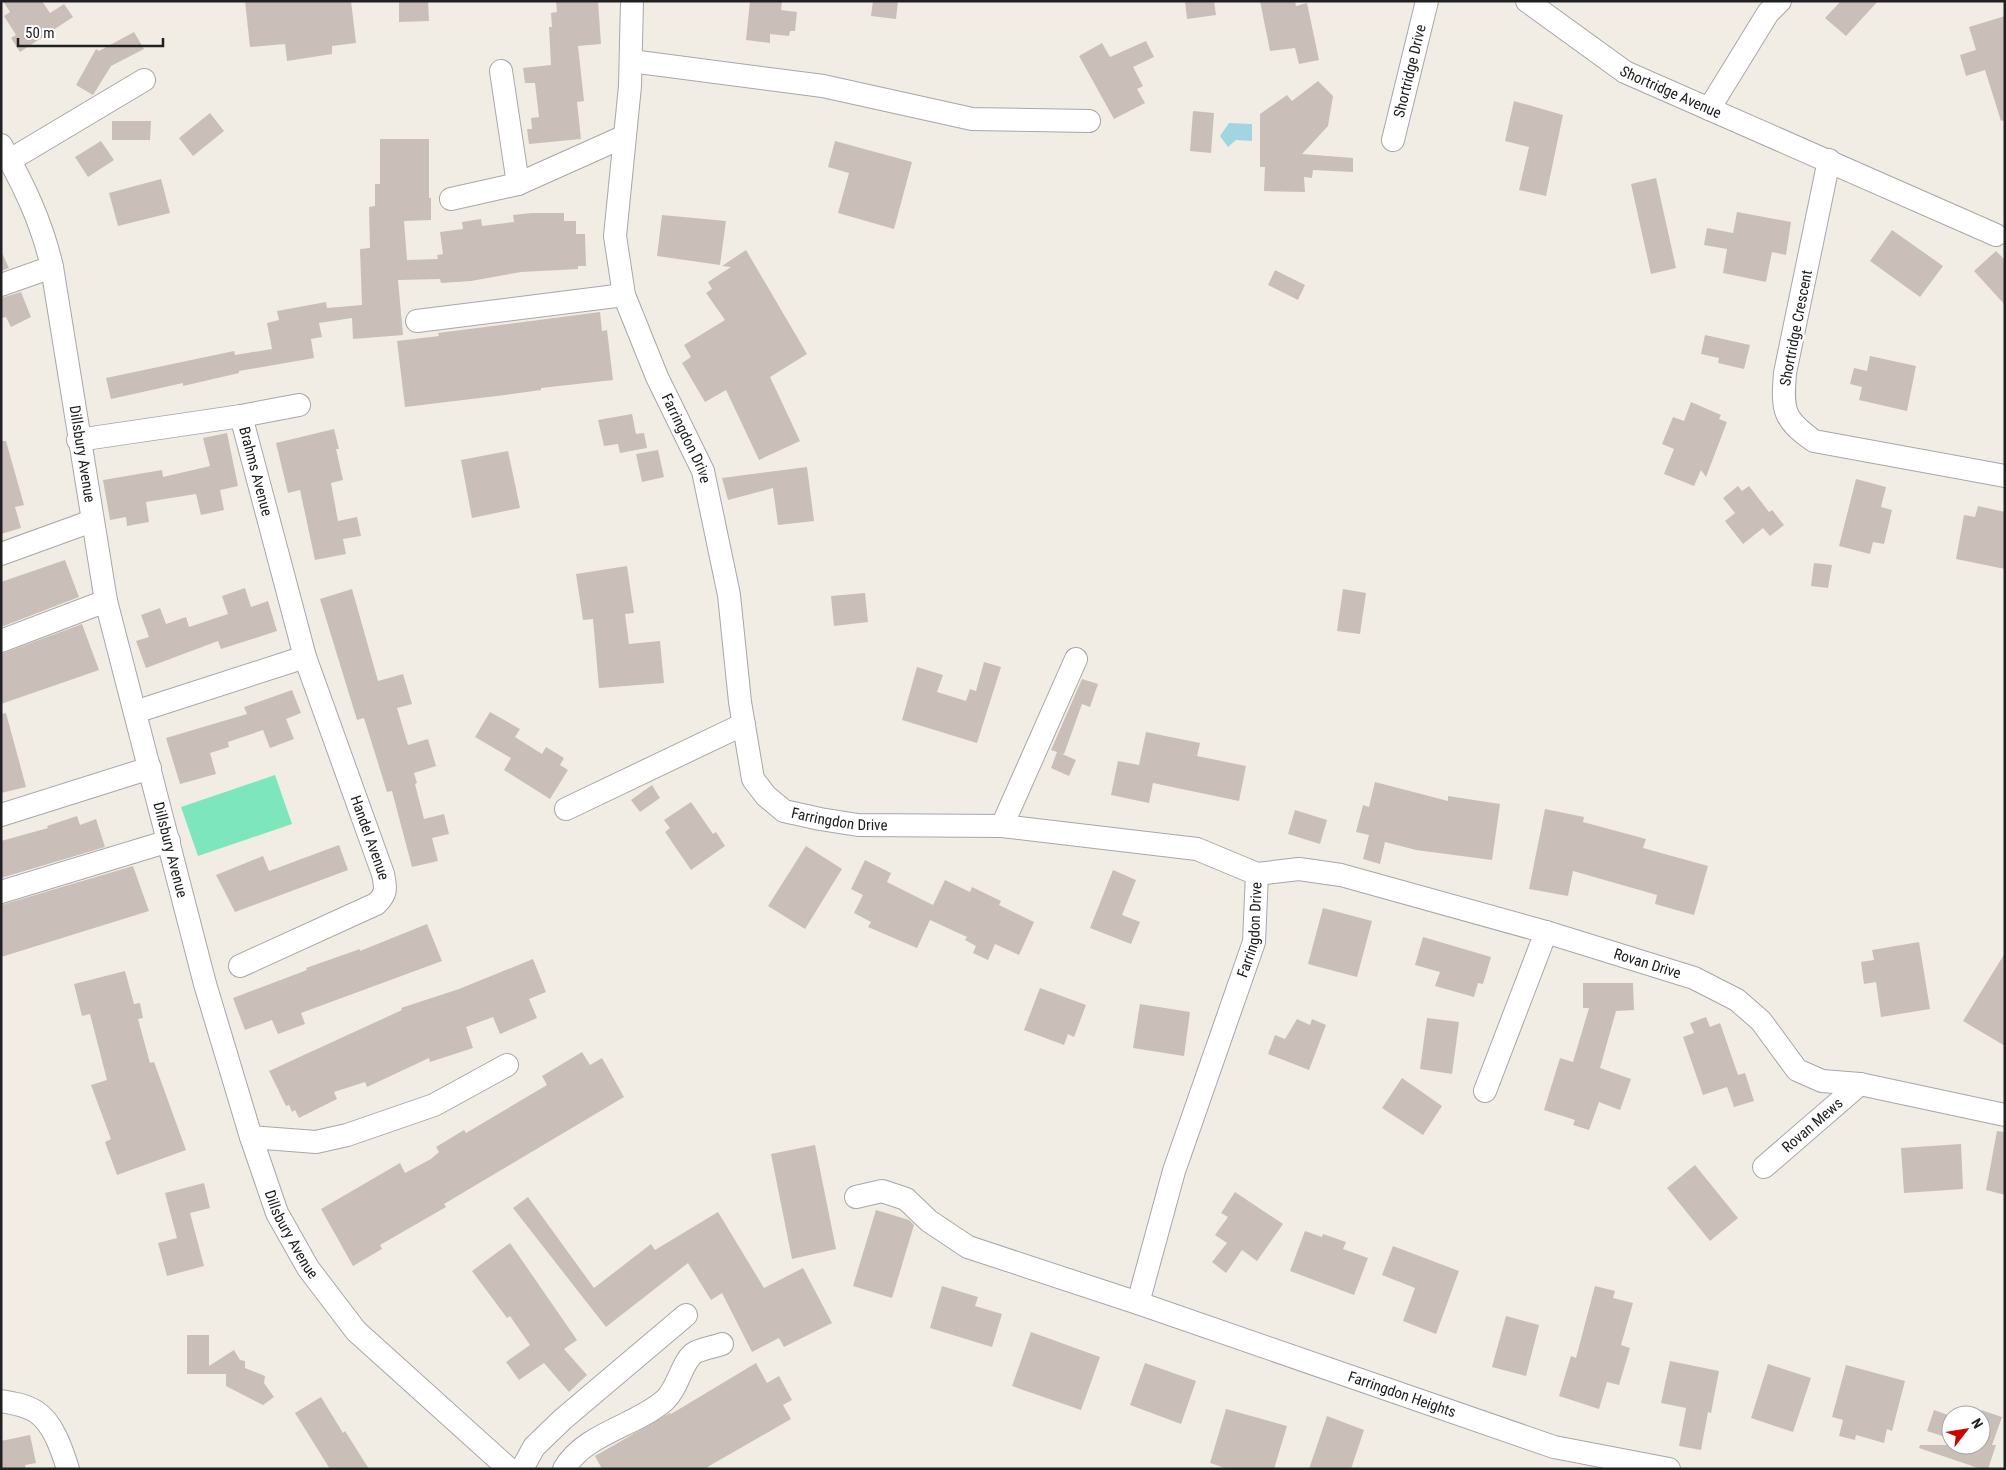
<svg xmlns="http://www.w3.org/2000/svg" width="2006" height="1470" font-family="'Roboto Condensed',sans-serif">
<rect width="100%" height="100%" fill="#f1ede5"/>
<path fill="#7ee6bc" d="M275,775L292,824L198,856L181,807Z"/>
<path fill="#a3d4e2" d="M1229,123L1252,124V141L1236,140L1228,147L1220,136Z"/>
<g fill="#c9bfb8">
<path d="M3,1H42L50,13L64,4L73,17L20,52L11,38L16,35L4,16L10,12Z"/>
<path d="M245,1H351L356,43L332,46V54L287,61L285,44L250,47Z"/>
<path d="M399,1H428L429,21L399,22Z"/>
<path d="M556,1H598L601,44L578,46L584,101L577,102L581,139L529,144L527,129H532L531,118L539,117L535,83H525L523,68L551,65L549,27H552L551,13L557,12Z"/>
<path d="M750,1H782L781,10L797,12L795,31H790L789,36L770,34V43L746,40Z"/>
<path d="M873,1H898L896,19L871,16Z"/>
<path d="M1185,1H1214L1216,15L1187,19Z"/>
<path d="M1260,1H1295L1296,6L1307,3L1319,60L1299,64L1295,48L1270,51Z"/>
<path d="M1841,1H1878L1846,36L1825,18Z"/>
<path d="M2005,16V120L2001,121L1985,70L1966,76L1960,55L1976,50L1969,27Z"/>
<path d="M134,32L144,49L111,66L93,95L76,85L96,49L99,51Z"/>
<path d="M1146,41L1154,57L1133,67L1143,86L1137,89L1145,103L1114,119L1079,56L1102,43L1110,57Z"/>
<path d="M1318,81L1333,96L1328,126L1302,154L1353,158V172L1313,170L1312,178L1304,177L1305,192L1264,191L1265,167H1260V114L1287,95L1292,101Z"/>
<path d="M1514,101L1563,115L1546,196L1519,190L1529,147L1505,141Z"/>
<path d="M1193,111L1214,113L1211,153L1190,151Z"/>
<path d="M210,113L224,131L193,156L179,138Z"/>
<path d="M112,121H151L150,140H112Z"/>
<path d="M380,139H429V198H431V220L404,221L407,260L438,259L437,255L443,254L440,232L463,229L462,222L481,219L482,226L514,222L513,215L532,213H564V221H576V234H585L586,266H578V269L521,272L471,281L441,283L440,279L398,280L403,335L353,339L352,318L319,323L322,337L311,339L314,358L239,371V373L183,386V383L111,399L106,378L234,351L235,355L272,349L267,323L279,320L277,311L326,302L327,308L362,305L360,249L370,248L369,207L375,206V184H380Z"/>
<path d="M101,141L114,160L88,177L75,157Z"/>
<path d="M835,141L912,162L894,229L838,213L849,173L828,167Z"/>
<path d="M1656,178L1676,268L1651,274L1631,184Z"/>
<path d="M161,179L170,213L118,226L109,193Z"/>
<path d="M1737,212L1791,222L1786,255L1772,252L1766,282L1723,273L1727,249L1704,245L1707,228L1733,233Z"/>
<path d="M662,215L726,221L720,265L657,256Z"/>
<path d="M1892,230L1943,266L1920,297L1870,261Z"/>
<path d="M746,250L807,354L770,377L800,441L759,460L726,390L705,402L682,363L691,357L684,345L725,320L706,293L712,289L708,282L731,267L722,266Z"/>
<path d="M1,251L9,268L1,271Z"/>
<path d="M1996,251L2005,260V305L1974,271Z"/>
<path d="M1275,270L1305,285L1298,300L1268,285Z"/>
<path d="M21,292L31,317L11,327L6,317L1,318V298Z"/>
<path d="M600,312L602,331L607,330L613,380L541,388V390L505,395L405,407L397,341L439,336L438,333Z"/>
<path d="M1705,335L1750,345L1744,369L1718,363L1719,358L1701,354Z"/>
<path d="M1870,356L1916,366L1907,411L1859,400L1862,387L1850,384L1854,368L1867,371Z"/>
<path d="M1691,402L1721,415L1719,419L1727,422L1706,477L1701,470L1694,486L1664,474L1674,449L1662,444L1673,417L1684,421Z"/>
<path d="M632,414L636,434L644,433L647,448L620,453L618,444L604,446L598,420Z"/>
<path d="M334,429L339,449H336L343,480L331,483L338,521L357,517L361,536L343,539L346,554L315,560L300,490L288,493L276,443Z"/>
<path d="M227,433L238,486L220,490L224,510L201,515L196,494L146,502L149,522L127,526L126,517L110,520L103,480L162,470L163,477L210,466L203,438Z"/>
<path d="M1,441H6L24,505L15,507L21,528L1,534Z"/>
<path d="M658,450L664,477L642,482L636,454Z"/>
<path d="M508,451L520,508L472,518L461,460Z"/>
<path d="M807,467L814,521L778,525L773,488L728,500L722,478Z"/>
<path d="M1856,479L1886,487L1881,507L1892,510L1884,544L1873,542L1870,554L1839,546Z"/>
<path d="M1738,486L1742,491L1749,486L1769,512L1772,510L1784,525L1770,536L1763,528L1743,544L1725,521L1735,513L1723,498Z"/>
<path d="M1978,506L2005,512V569L1956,559L1964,515L1975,517Z"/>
<path d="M65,560L79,597L1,627V582Z"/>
<path d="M1814,563L1832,565L1828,588L1811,586Z"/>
<path d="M627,566L634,613L625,614L629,644L660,641L664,683L599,688L593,619L583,620L576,574Z"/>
<path d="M245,588L251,607L268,601L277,631L221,649L218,641L146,668L136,641L149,637L141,615L160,608L166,624L186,617L189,627L228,614L222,596Z"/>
<path d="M352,589L378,681L403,674L412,704L397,708L408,745L428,739L436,766L414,773L417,783L415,784L424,819L444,814L449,834L432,838L438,861L412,867L392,791L387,792L364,718L357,720L320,599Z"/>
<path d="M1343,589L1366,593L1360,634L1337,631Z"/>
<path d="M865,593L868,622L834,626L831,596Z"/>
<path d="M82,624L99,670L1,704V654Z"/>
<path d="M984,662L1001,667L977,743L902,720L917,667L943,675L937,692L966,701L970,689L976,691Z"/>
<path d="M1082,679L1098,684L1090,707L1082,704L1064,754L1060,753L1076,760L1069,776L1051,768L1057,752L1051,750Z"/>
<path d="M292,690L301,713L286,719L294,739L270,748L263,730L228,742L229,747L210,753L216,774L180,784L166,738L247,714L244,707Z"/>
<path d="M490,712L520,729L515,737L542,754L546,747L564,758L560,765L568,770L550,799L504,770L511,758L475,737Z"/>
<path d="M6,713L26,787L1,793V714Z"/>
<path d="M1146,732L1200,743L1197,756L1246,766L1239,801L1153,783L1149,803L1111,795L1118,761L1139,765Z"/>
<path d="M1375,782L1448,801V796L1500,804L1492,860L1416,850L1385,842L1380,864L1363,859L1369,835L1356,832L1363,805L1369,807Z"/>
<path d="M652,785L660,798L640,812L631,800Z"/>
<path d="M691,802L713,834L716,832L725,846L691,870L665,832L670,828L664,820Z"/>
<path d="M1545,809L1584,817L1583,822L1646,839L1643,848L1708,866L1694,915L1655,904L1657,895L1573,871L1568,896L1529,889Z"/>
<path d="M1295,810L1327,820L1320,844L1288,834Z"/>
<path d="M77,816L80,825L96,819L105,847L1,878V841L48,828L47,826Z"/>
<path d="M339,845L348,870L235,912L216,875L263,856L269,871Z"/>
<path d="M806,846L842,869L805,929L768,906Z"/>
<path d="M865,860L891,873L887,882L933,905L945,880L970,892L972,887L1001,901L999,905L1034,922L1019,955L995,944L988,960L973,953L976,946L965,940L967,937L930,920L917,948L868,927L871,922L854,913L863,895L851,889Z"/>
<path d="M133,866L149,911L1,957V905Z"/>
<path d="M1113,870L1136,880L1122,915L1140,922L1131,944L1090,928Z"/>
<path d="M1323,908L1372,921L1357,977L1308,964Z"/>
<path d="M427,924L442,961L301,1013L305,1024L278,1034L272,1020L245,1030L233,998L307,970L306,968L360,949V951Z"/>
<path d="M1423,937L1491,957L1483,984L1478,983L1474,997L1435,986L1440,972L1415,965Z"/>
<path d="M1919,942L1930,1009L1881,1017L1876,982L1864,984L1861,962L1874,960L1872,950Z"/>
<path d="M2005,953V1046L1963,1021Z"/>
<path d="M533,959L546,992L529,999L537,1018L500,1034L493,1017L466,1027L473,1048L430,1062L429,1058L367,1087L365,1082L334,1092L337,1099L299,1118L295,1110L292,1112L289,1105L286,1106L269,1071L402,1010L401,1008L459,989Z"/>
<path d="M125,971L134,1004L140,1003L143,1018L138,1019L150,1063L154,1062L186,1150L117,1175L105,1142L111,1139L91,1085L107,1080L90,1014L82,1016L74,984Z"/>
<path d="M1583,983H1633L1634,1010L1616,1011L1600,1068L1631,1079L1620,1110L1599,1102L1589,1130L1573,1125L1575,1120L1544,1110L1560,1058L1573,1062L1589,1008H1583Z"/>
<path d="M1040,988L1086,1005L1074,1037L1068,1034L1064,1045L1024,1030Z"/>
<path d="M1140,1004L1190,1012L1184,1056L1133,1048Z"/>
<path d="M1706,1017L1710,1027L1720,1023L1738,1075L1745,1073L1754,1101L1734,1107L1727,1087L1703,1095L1683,1037L1694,1033L1690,1023Z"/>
<path d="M1427,1018L1459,1022L1452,1074L1420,1069Z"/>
<path d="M1297,1019L1310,1025L1312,1019L1326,1025L1309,1070L1268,1054L1275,1035L1285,1039Z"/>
<path d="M582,1052L590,1065L602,1058L624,1097L444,1204L446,1207L380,1245L382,1249L353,1266L321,1209L400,1163L405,1173L431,1159L439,1152L436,1147L464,1130L466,1133L547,1085L542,1076Z"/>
<path d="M1402,1078L1442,1106L1423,1135L1382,1108Z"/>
<path d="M1997,1131L2005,1132V1195L1986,1190Z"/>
<path d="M1961,1144L1963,1189L1904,1193L1901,1148Z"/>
<path d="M815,1145L836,1249L792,1259L771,1154Z"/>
<path d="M1695,1165L1738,1218L1710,1241L1667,1188Z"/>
<path d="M204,1183L210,1208L190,1213L204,1266L167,1276L158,1243L177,1238L165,1193Z"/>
<path d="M1235,1192L1283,1224L1257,1261L1242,1250L1226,1273L1212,1262L1227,1243L1215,1235L1228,1217L1221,1213Z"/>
<path d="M528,1197L594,1288L651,1244L655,1250L718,1212L764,1288L803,1268L832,1323L784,1347L779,1338L752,1352L722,1293L711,1300L688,1263L606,1327L513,1208Z"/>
<path d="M876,1210L909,1220L914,1225L892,1298L853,1286Z"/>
<path d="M1305,1231L1322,1237L1323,1234L1346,1242L1343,1249L1368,1258L1354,1295L1290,1271Z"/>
<path d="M510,1243L577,1340L564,1349L587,1375L569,1392L544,1363L519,1380L506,1362L530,1345L510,1316L507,1318L472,1271Z"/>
<path d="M1393,1246L1459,1271L1436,1334L1403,1321L1415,1288L1382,1275Z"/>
<path d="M942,1286L978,1297L975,1306L1002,1314L992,1347L930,1328Z"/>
<path d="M1595,1286L1615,1291L1613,1298L1633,1303L1621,1345L1630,1348L1619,1385L1607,1382L1599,1409L1559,1396L1571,1356L1576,1358Z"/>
<path d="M1506,1316L1539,1325L1526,1376L1492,1367Z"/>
<path d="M1031,1332L1100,1357L1081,1410L1012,1386Z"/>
<path d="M187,1335H209V1366L234,1350L240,1360L245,1361V1368L265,1376L264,1383L274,1397L263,1405L226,1386V1374H187Z"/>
<path d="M1670,1361L1719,1371L1711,1413L1708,1412L1701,1450L1679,1446L1686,1408L1661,1403Z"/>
<path d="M756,1363L767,1383L779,1376L792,1400L783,1405L791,1419L704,1469H602L595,1456L670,1413L671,1414Z"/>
<path d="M1145,1363L1196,1381L1181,1424L1130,1405Z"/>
<path d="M1768,1364L1811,1378L1793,1432L1751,1418Z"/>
<path d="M1846,1365L1905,1381L1892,1431L1887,1429L1884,1443L1856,1435L1855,1440L1839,1436L1843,1420L1832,1417Z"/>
<path d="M321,1397L343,1433L345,1431L369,1469H330L295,1413Z"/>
<path d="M1226,1409L1287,1426L1274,1469H1228L1210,1463Z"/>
<path d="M1934,1410L1951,1416V1439L1927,1431Z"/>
<path d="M1981,1410L2002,1417L1992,1445H1996L1988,1469H1981L1919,1448L1920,1445H1981Z"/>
<path d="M1327,1416L1364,1430L1351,1469H1309Z"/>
<path d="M30,1435L36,1463L25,1465L26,1469H1V1441Z"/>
</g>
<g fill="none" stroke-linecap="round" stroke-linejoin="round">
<defs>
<g id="minor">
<path id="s1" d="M632,1L630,86L615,236L624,295L657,377L703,471L729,595L740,702L753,779L766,796L784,811L820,819L858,825L1002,826L1197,849L1257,874L1299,869L1341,875L1546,932L1694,978L1737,1000L1761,1021L1797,1070L1822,1081L1860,1084L2005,1115"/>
<path id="s2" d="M1527,1L1625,72L1996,235"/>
<path d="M631,61L823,86L972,119L1089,121"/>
<path d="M501,71L518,184"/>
<path d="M1709,109L1768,13L1780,1"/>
<path id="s3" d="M1393,140L1427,1"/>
<path id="s4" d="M1,145C24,185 42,223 52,267L106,601L205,984L251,1137L277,1213L308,1268L356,1331L509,1469"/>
<path d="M10,160L144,80"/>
<path d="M1829,160L1785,373C1782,411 1783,419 1814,441L2005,476"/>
<path d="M451,199L518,184L623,137"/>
<path d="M1,285L52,267"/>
<path d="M417,321L624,295"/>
<path d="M241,416L299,405"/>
<path id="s5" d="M78,440L241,416L305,657L383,874C386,888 387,894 376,904L240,966"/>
<path d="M1,554L92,521"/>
<path d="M1,641L106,601"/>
<path d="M135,712L305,657"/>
<path d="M566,809L744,724"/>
<path d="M1,815L150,768"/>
<path d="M1002,826L1076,659"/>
<path d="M1,892L169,841"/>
<path d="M1485,1091L1546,932"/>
<path d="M251,1137L316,1142L347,1135L434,1105L507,1065"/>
<path id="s6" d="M1764,1167L1860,1084"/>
<path id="s7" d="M856,1197L882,1191L906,1199L929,1221L968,1247L1138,1303L1554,1447L1669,1469"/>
<path id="s8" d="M1138,1303L1174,1171L1254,942L1257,874"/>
<path d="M1,1401C13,1403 25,1405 35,1411C53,1422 62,1450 68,1469"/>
<path d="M522,1469L534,1447L563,1419L686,1315"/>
<path d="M564,1469C585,1433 636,1426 665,1400C679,1387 682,1359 696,1352C704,1348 714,1347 722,1344"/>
</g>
</defs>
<use href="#minor" stroke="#a7a7a7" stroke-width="24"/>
<use href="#minor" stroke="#fff" stroke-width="22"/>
</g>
<g text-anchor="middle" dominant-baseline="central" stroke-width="5" stroke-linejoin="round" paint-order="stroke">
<g font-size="15" fill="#202020" stroke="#fff">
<text stroke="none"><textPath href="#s3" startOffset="71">Shortridge Drive</textPath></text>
<text stroke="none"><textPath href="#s2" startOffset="171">Shortridge Avenue</textPath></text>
<text transform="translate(1796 328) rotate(-79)">Shortridge Crescent</text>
<text stroke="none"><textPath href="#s1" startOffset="452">Farringdon Drive</textPath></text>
<text stroke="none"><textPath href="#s4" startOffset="322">Dillsbury Avenue</textPath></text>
<text stroke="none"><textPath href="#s5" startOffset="222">Brahms Avenue</textPath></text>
<text stroke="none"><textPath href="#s1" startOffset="902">Farringdon Drive</textPath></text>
<text stroke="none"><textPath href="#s5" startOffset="606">Handel Avenue</textPath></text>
<text stroke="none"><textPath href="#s4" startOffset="728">Dillsbury Avenue</textPath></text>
<text stroke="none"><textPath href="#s8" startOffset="391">Farringdon Drive</textPath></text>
<text stroke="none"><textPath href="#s1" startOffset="1730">Rovan Drive</textPath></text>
<text stroke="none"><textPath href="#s6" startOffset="64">Rovan Mews</textPath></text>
<text stroke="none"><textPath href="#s4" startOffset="1132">Dillsbury Avenue</textPath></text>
<text stroke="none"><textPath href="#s7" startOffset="589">Farringdon Heights</textPath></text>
</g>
</g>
<rect width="2006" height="1470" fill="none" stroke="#202020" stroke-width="5"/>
<g transform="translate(1966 1430) rotate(59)"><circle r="24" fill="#ffffff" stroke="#a6a6a6"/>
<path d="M0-4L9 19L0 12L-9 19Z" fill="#d00002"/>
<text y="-8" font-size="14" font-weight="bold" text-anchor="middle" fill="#202020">N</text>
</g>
<path d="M18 38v8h145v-8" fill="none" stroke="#202020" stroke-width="2.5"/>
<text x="25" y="38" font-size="15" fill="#202020" stroke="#ffffff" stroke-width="4" paint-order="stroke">50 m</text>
</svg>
